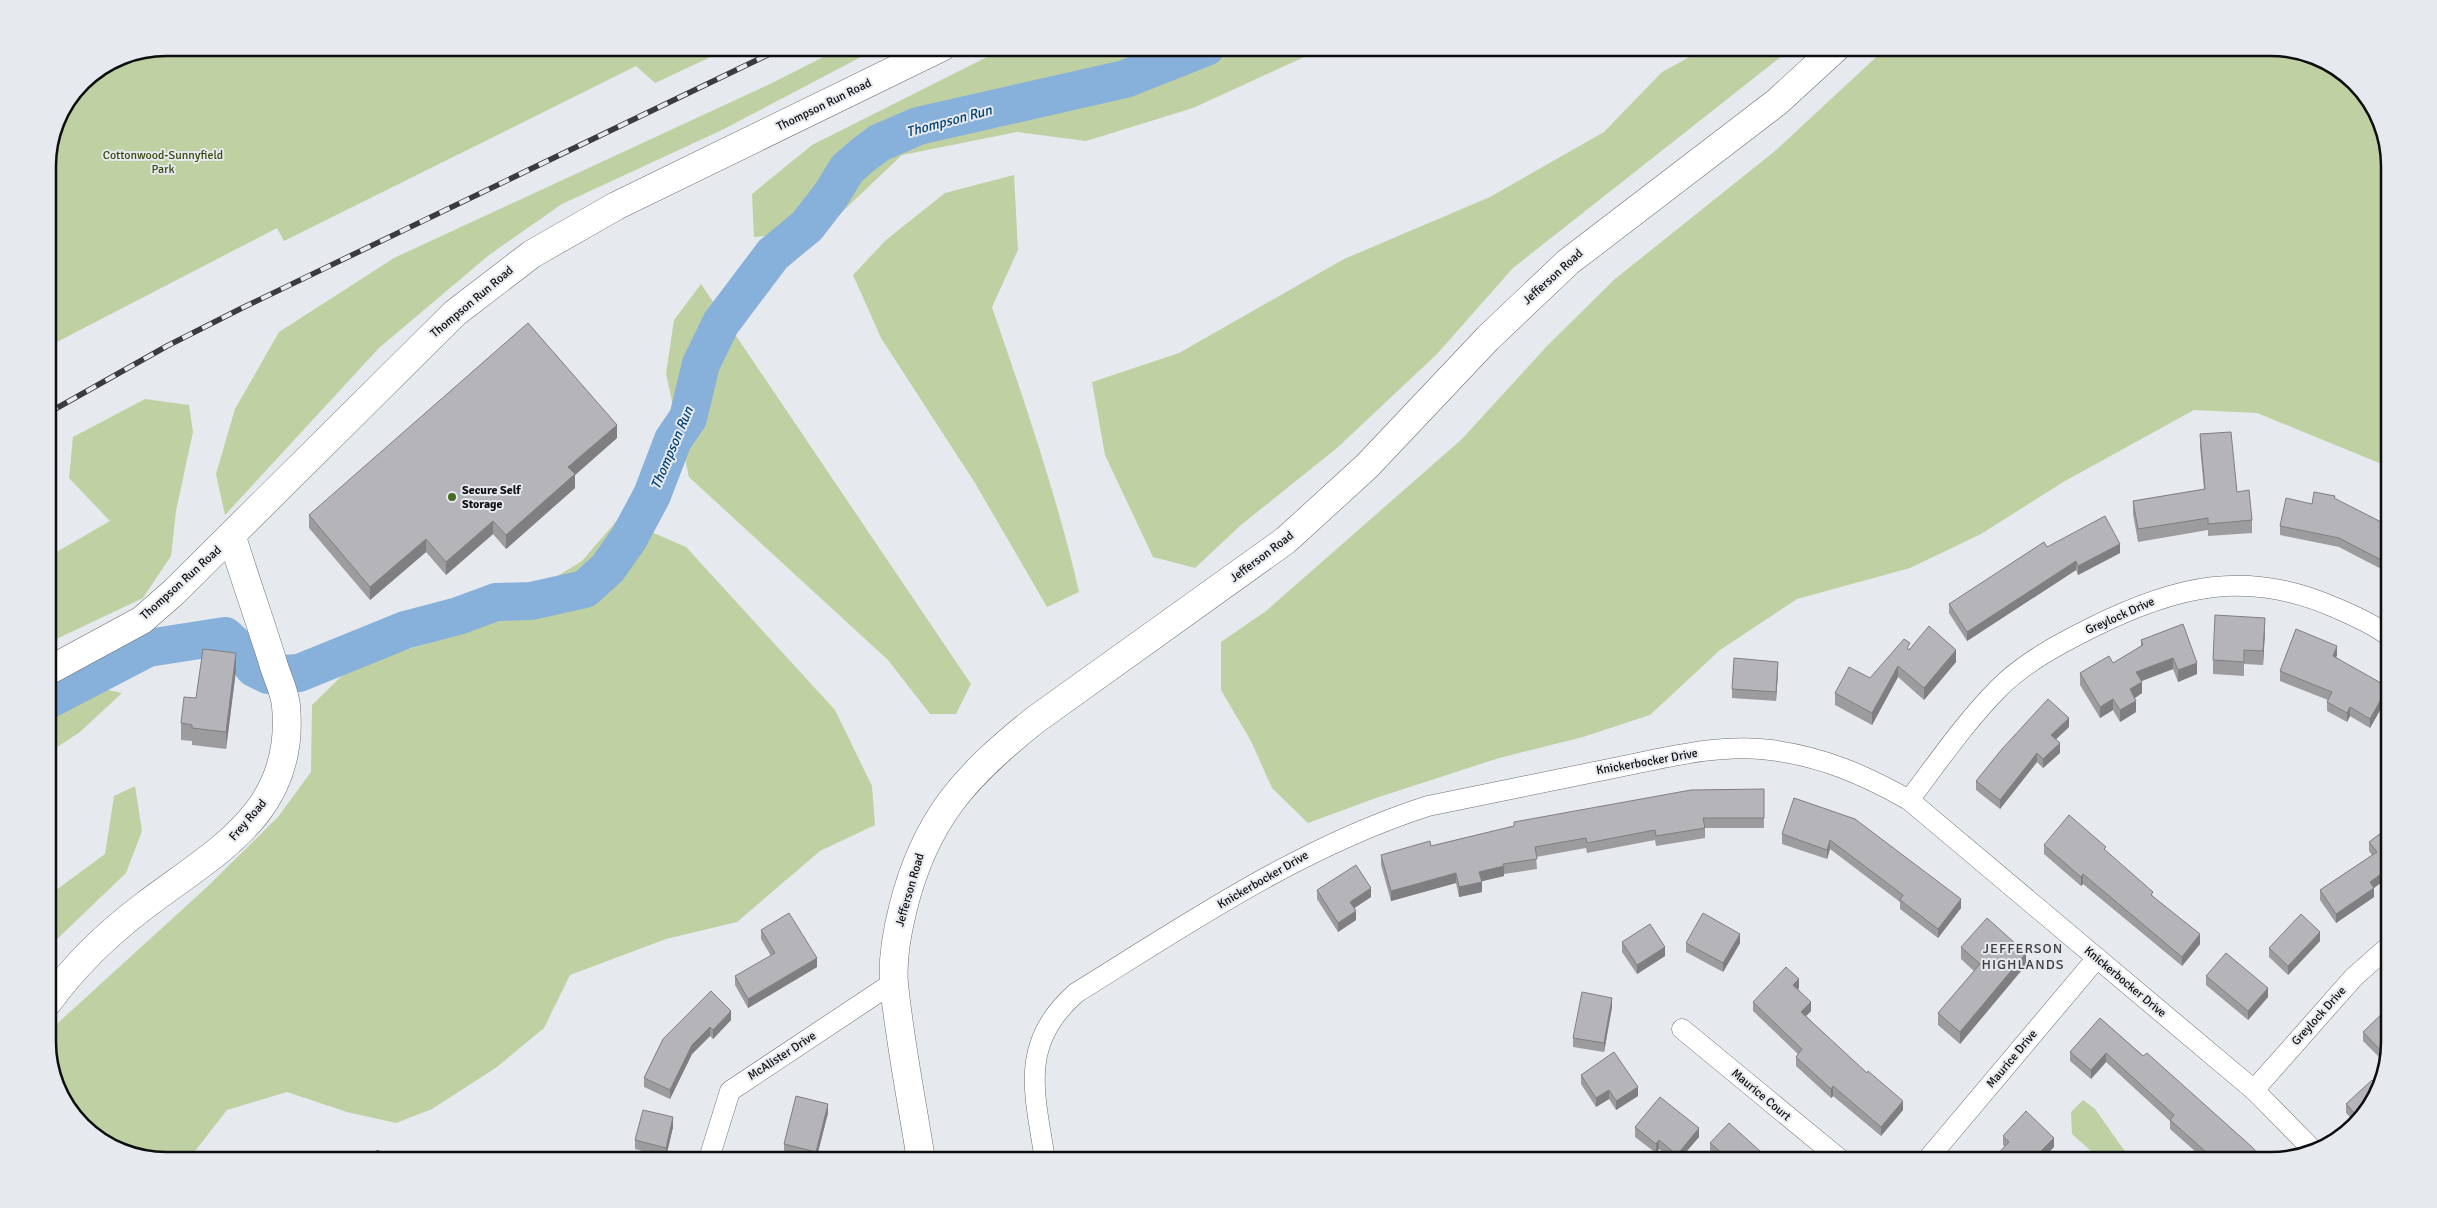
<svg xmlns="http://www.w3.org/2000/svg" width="2437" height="1208" font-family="Signika,sans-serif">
<rect width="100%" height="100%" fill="#e6e9ed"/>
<g fill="#bfd1a2">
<path d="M166,47H730V48L655,83L636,66L284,241L277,228L55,343L48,332V158L57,120L82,82L121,56Z"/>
<path d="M841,48H878L722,130L562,204L489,255L379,348L225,515L216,474L235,409L279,332L394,258L772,83Z"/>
<path d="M1024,48H1324L1193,108L1086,141L1017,132L902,155L822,231L754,237L752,194L812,145L987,57Z"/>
<path d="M1706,48H1792L1513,268L1437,354L1337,448L1241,525L1195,568L1153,557L1105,455L1092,382L1179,353L1344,259L1490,197L1604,132L1662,72Z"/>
<path d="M1886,48L2271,47L2323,60L2370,100L2389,158V467L2257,413L2194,410L2065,481L1981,534L1910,568L1797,599L1720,650L1650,715L1583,737L1499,758L1376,798L1308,823L1272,788L1251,741L1221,690V642L1266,611L1462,439L1548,345L1615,279L1775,151Z"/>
<path d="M1014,175L1018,250L992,307C1024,401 1057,495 1079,592L1047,607L975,483L881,338L853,275L886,240L945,193Z"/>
<path d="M701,284L971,684L956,714H930L888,660L689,477L666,374L674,320Z"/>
<path d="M145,399L189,405L193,432L176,511L171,556L143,598L48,643V557L110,521L69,478L73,437Z"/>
<path d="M619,518L686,547L835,710L872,786L875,825L820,851L737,922L666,939L570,975L544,1028L497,1067L432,1109L396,1123L347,1112L287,1092L227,1110L188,1160H166L114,1148L68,1108L48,1050V1032L207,887L278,817L311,772L312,705L353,665L464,633L582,561Z"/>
<path d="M104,689L122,693L80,732L48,753V709Z"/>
<path d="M135,786L142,831L126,873L54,942L48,951V896L105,854L114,796Z"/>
<path d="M2083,1100L2095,1109L2131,1160H2101L2072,1134L2071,1112Z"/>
</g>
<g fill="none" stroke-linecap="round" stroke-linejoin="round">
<path stroke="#87b0db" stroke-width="38" d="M48,700L148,648L225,636L239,649L254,668L268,675L299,673L405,630L458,616L496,602L531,601L585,589L608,568L629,538L652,495L673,440L688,418L701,364L721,323L773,254L807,226L831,195L847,169L863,155L879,143L918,126L1125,79L1206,47"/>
<defs>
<g id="street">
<path d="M1909,800C1938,762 1966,721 1999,688C2025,662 2059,644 2091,628C2175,586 2247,568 2336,608C2355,616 2373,624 2389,636"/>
<path d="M1682,1029L1841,1160"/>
<path d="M2254,1090L2354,977L2389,946"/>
<path d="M711,1160V1152L730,1091L894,982"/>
<path d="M1045,1160C1035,1094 1018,1044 1076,993C1189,923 1300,847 1428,806C1490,793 1552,781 1614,768C1664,758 1720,743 1771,750C1824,757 1864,775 1909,800L2254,1090L2311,1148"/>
<path d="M1927,1160L2097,958"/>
</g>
<g id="secondary">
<path d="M48,671L142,620L174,592L455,313L532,254L616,206L942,47"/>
<path d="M48,1002C75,965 107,934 144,906C216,851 296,813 286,706C285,692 277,677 273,663C260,621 245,579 232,537"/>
<path d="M921,1160C912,1102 900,1043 894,984C892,960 897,932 903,908C925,819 965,776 1035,720L1286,540L1367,466L1488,338L1568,262L1777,102L1837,47"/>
</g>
</defs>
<use href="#street" stroke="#6d6f73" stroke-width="21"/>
<use href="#secondary" stroke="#6d6f73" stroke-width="29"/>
<use href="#street" stroke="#fff" stroke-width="20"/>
<use href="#secondary" stroke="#fff" stroke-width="28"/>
<defs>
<path id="rail" d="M48,413L167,346L242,308L784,47"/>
</defs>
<use href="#rail" stroke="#393b3d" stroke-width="5.5"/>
<use href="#rail" stroke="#e6e9ed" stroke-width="4" stroke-dasharray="11" stroke-linecap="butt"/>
</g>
<g fill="#9c9c9f">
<path d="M2200,434L2237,492L2252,520V533L2208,536V530L2138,542L2133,514V501L2204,489L2200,447Z"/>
<path d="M617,438L575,475V488L506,549L493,534L446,575L426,552L370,600L309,528V515Z"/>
<path d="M2335,499L2389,526V573L2339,547L2280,535V526L2312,504Z"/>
<path d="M2047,547L2120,553L2078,575L2076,570L1967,641L1949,613V604Z"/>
<path d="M2183,624L2197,674L2178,682L2173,669L2142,681V693L2135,698L2136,712L2120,722L2113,710L2100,718L2080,685V673L2113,663L2141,646V640Z"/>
<path d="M2265,632L2263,665L2244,664V676L2213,674V660Z"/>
<path d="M1910,648L1956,662L1924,700L1898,677L1872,725L1835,705V693L1870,678Z"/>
<path d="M2337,655L2336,657L2388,696L2370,728L2350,716L2347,722L2327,711V702L2328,700L2280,681V671Z"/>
<path d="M236,670L226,749L192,745V741L181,740V723L196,698Z"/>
<path d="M1778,671L1776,701L1732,698V689Z"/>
<path d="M2069,727L2056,739L2060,753L2043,768L2037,762L2000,809L1976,790V781Z"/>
<path d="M1764,789V828H1705V838L1656,846L1655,840L1587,853L1586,848L1536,857L1537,869L1504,874V876L1481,881L1482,892L1459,897L1456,883L1391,901L1381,865V855L1431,846L1514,826V822Z"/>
<path d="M1794,798L1961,908L1938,938L1900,909V902L1830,849L1827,859L1782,844V834Z"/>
<path d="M2389,827L2374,888V897L2336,923L2320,900V890L2372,855L2369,851V842Z"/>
<path d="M2044,845L2106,851L2153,896L2200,944L2182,966L2083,884L2081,886L2044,854Z"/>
<path d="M1317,890L1371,897L1354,908L1356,920L1338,932L1317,899Z"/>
<path d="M761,930L817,967L748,1008L735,985V976L771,956L761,939Z"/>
<path d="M2320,941L2288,975L2269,957V948Z"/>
<path d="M1622,942L1665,956L1637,974L1622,952Z"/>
<path d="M1686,943H1740L1723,972L1686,952Z"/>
<path d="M1961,947L2026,965L1960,1044L1938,1025V1013L1974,971L1961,959Z"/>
<path d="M2206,976L2268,997L2248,1020L2206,985Z"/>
<path d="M1799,988L1798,989L1811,1011L1806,1016L1903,1110L1881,1136L1833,1096L1831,1098L1796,1066V1057L1798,1054L1753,1011V1002Z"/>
<path d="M1612,1007L1604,1052L1573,1047V1038Z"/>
<path d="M2100,1018L2263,1160H2205L2170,1129V1121L2106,1062L2091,1079L2070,1061V1052Z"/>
<path d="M731,1020L713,1039L710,1036L692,1054L670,1099L644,1087V1078L663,1039Z"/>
<path d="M2363,1032L2390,1042L2385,1063L2363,1041Z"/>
<path d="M1581,1075L1638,1096L1616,1110L1609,1099L1596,1107L1581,1084Z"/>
<path d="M2377,1094L2354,1121L2346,1113V1104Z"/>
<path d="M828,1113L816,1160L784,1153V1144Z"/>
<path d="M673,1127L666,1157L635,1149V1140Z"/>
<path d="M1635,1127L1699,1137L1679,1160H1673L1659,1149L1656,1153L1635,1137Z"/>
<path d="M2003,1136L2054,1147L2041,1160L2005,1147L2003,1145Z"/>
<path d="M1710,1143L1770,1160H1717L1710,1154Z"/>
</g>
<g fill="#7f7f82">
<path d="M617,425V438L575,475V488L506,549V535L568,467Z"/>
<path d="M493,521V534L446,575V562Z"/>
<path d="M426,539V552L370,600V587Z"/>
<path d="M2120,544V553L2078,575V566Z"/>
<path d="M2076,561V570L1967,641V632Z"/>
<path d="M2265,618V632L2263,665V651Z"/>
<path d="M2337,646V655L2333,665V656Z"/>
<path d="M1956,650V662L1924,700V688Z"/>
<path d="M236,653V670L226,749V732Z"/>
<path d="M2173,658V669L2136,683V672Z"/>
<path d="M1778,662V671L1776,701V692Z"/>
<path d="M2197,663V674L2178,682V670Z"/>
<path d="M1898,666V677L1872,725V713Z"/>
<path d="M2142,682V693L2130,701V689Z"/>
<path d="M2388,687V696L2370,728V719Z"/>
<path d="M2113,699V710L2100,718V707Z"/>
<path d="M2136,701V712L2120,722V710Z"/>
<path d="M2350,707V716L2347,722V713Z"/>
<path d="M2069,718V727L2051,744V735Z"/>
<path d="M2060,743V753L2043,768V759Z"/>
<path d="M2037,753V762L2000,809V800Z"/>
<path d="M1830,840V849L1827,859V850Z"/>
<path d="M1504,866V876L1479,882V872Z"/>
<path d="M2389,868V877L2374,888V897L2336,923V914L2370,882Z"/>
<path d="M1456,873V883L1391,901V891Z"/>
<path d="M2083,874V884L2081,886V877Z"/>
<path d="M1482,882V892L1459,897V887Z"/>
<path d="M1371,888V897L1350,911V902Z"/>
<path d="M1961,899V908L1938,938V929Z"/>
<path d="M1356,911V920L1338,932V923Z"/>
<path d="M2320,932V941L2288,975V966Z"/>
<path d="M1740,934V943L1723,972V963Z"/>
<path d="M2200,934V944L2182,966V957Z"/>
<path d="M1665,947V956L1637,974V965Z"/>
<path d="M2026,953V965L1960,1044V1032Z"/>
<path d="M817,958V967L748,1008V999Z"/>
<path d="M1799,979V988L1793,994V985Z"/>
<path d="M2268,988V997L2248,1020V1011Z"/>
<path d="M1612,998V1007L1604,1052V1043Z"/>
<path d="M1811,1002V1011L1801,1021V1012Z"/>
<path d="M731,1011V1020L713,1039V1030Z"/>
<path d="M710,1027V1036L692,1054L670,1099V1090L692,1045Z"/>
<path d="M2106,1053V1062L2091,1079V1070Z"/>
<path d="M1833,1086V1096L1831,1098V1089Z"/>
<path d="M1638,1087V1096L1616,1110V1101Z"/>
<path d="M1609,1090V1099L1596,1107V1098Z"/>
<path d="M1903,1101V1110L1881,1136V1127Z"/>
<path d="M828,1104V1113L816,1160V1152Z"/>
<path d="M673,1117V1127L666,1157V1148Z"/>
<path d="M1699,1128V1137L1679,1160H1677V1155Z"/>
<path d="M2054,1138V1147L2041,1160L2036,1156Z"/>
<path d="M1659,1140V1149L1656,1153V1144Z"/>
</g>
<g fill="#b5b5b9" stroke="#7f7f82">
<path d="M528,323L617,425L568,467L575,474L506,535L493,521L446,562L426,539L370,587L309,515Z"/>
<path d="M2231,432L2237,492L2249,490L2252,520L2208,524V518L2138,529L2133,501L2205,489L2200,434Z"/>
<path d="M2314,492L2335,496L2334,498L2389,526V564L2339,538L2280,526L2286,498L2312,504Z"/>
<path d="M2105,516L2120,544L2078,566L2076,561L1967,632L1949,604L2044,542L2047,547Z"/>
<path d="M2215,615L2265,618L2263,651L2244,650V662L2213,660Z"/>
<path d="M2183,624L2197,663L2178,670L2173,658L2136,672L2142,682L2130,689L2136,701L2120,710L2113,699L2100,707L2080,673L2109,656L2113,663L2143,645L2141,640Z"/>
<path d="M1929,626L1956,650L1924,688L1898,666L1872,713L1835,693L1849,667L1870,678L1904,639L1910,643L1907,648L1909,650Z"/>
<path d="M2296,629L2337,646L2333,656L2388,687L2370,719L2350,707L2347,713L2327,702L2332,692L2280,671Z"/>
<path d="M203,649L236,653L226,732L192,728V725L181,723L184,697L196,698Z"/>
<path d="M1734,658L1778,662L1776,692L1732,689Z"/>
<path d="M2048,699L2069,718L2051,735L2060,743L2043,759L2037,753L2000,800L1976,781L2002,749Z"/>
<path d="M1764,789V818H1703L1705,828L1656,836L1655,830L1587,843L1586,838L1535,847L1537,859L1503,864L1504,866L1479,872L1482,882L1459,887L1456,873L1391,891L1381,855L1430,841L1431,846L1514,826V822L1691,790Z"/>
<path d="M1794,798L1855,819L1961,899L1938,929L1900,900L1903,895L1830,840L1827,850L1782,834Z"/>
<path d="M2069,815L2106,847L2104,849L2153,892L2151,895L2200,934L2182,957L2083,874L2081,877L2044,845Z"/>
<path d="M2389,827V868L2370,882L2374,888L2336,914L2320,890L2377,852L2369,842Z"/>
<path d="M1356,865L1371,888L1350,902L1356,911L1338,923L1317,890Z"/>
<path d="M789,913L817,958L748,999L735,976L775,953L761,930Z"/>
<path d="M1703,913L1740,934L1723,963L1686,943Z"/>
<path d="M2301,914L2320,932L2288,966L2269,948Z"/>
<path d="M1987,918L2026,953L1960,1032L1938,1013L1980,964L1961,947Z"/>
<path d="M1650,924L1665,947L1637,965L1622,942Z"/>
<path d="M2226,953L2268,988L2248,1011L2206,976Z"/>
<path d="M1786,967L1799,979L1793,985L1811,1002L1801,1012L1867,1073L1868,1071L1903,1101L1881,1127L1833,1086L1831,1089L1796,1057L1802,1049L1753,1002Z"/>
<path d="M711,991L731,1011L713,1030L710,1027L692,1045L670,1090L644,1078L663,1039Z"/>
<path d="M1582,992L1612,998L1604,1043L1573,1038Z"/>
<path d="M2389,1007L2390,1042L2387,1053L2385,1055L2363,1032Z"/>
<path d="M2100,1018L2143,1056L2147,1053L2252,1147L2263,1160H2215L2170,1120L2174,1115L2106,1053L2091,1070L2070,1052Z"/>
<path d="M1614,1052L1638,1087L1616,1101L1609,1090L1596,1098L1581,1075Z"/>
<path d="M2372,1080L2379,1087L2377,1094L2358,1117L2346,1104Z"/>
<path d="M796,1096L828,1104L816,1152L784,1144Z"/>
<path d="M1660,1097L1699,1128L1677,1155L1659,1140L1656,1144L1635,1127Z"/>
<path d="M643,1110L673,1117L666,1148L635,1140Z"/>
<path d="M2026,1111L2054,1138L2036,1156L2040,1160H1992L2009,1142L2003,1136Z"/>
<path d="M1729,1123L1770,1160H1730L1710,1143Z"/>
<path d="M378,1150L386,1160H363Z"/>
<path d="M782,1156V1160H755V1157Z"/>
</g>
<circle fill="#466b24" stroke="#e6e9ed" stroke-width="2" cx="452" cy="497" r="5"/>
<g text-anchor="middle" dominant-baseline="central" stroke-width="4" stroke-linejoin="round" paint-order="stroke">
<g font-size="12" fill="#0d0e10" stroke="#e6e9ed">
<text transform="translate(824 105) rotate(-26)">Thompson Run Road</text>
<text transform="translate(1553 277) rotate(-42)">Jefferson Road</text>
<text transform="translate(472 302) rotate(-40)">Thompson Run Road</text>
<text transform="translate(1262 557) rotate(-37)">Jefferson Road</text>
<text transform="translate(181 583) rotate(-42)">Thompson Run Road</text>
<text transform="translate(2120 616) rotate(-24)">Greylock Drive</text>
<text transform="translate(1647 762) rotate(-10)">Knickerbocker Drive</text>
<text transform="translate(248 820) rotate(-49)">Frey Road</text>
<text transform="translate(1263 880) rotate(-30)">Knickerbocker Drive</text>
<text transform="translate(910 890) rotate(-74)">Jefferson Road</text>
<text transform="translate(2125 982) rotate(40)">Knickerbocker Drive</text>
<text transform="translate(2319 1016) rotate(-48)">Greylock Drive</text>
<text transform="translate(782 1056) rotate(-33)">McAlister Drive</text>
<text transform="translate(2012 1059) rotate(-50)">Maurice Drive</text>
<text transform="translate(1761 1095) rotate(40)">Maurice Court</text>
</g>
<g font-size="12" fill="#37490d" stroke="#e6e9ed">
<text x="163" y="155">Cottonwood-Sunnyfield<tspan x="163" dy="14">Park</tspan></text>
</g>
<g font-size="12" font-weight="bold" fill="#0d0e10" stroke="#e6e9ed" text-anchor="start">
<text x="462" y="490">Secure Self<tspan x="462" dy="14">Storage</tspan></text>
</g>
<g font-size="14" font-style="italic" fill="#014277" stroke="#e6e9ed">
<text transform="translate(949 121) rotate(-15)">Thompson Run</text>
<text transform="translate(672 448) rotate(-67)">Thompson Run</text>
</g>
<g font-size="14" letter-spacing="1" fill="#3e4043" stroke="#e6e9ed">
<text x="2023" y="948">JEFFERSON<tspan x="2023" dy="16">HIGHLANDS</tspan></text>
</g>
</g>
<path d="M0 0H2437V1208H0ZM166 56H2271A110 110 0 0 1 2381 166V1042A110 110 0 0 1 2271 1152H166A110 110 0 0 1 56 1042V166A110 110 0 0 1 166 56Z" fill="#e6e9ed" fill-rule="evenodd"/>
<path fill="none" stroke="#0d0e10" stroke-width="2.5" d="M166 56H2271A110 110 0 0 1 2381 166V1042A110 110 0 0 1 2271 1152H166A110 110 0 0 1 56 1042V166A110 110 0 0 1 166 56Z"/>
</svg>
